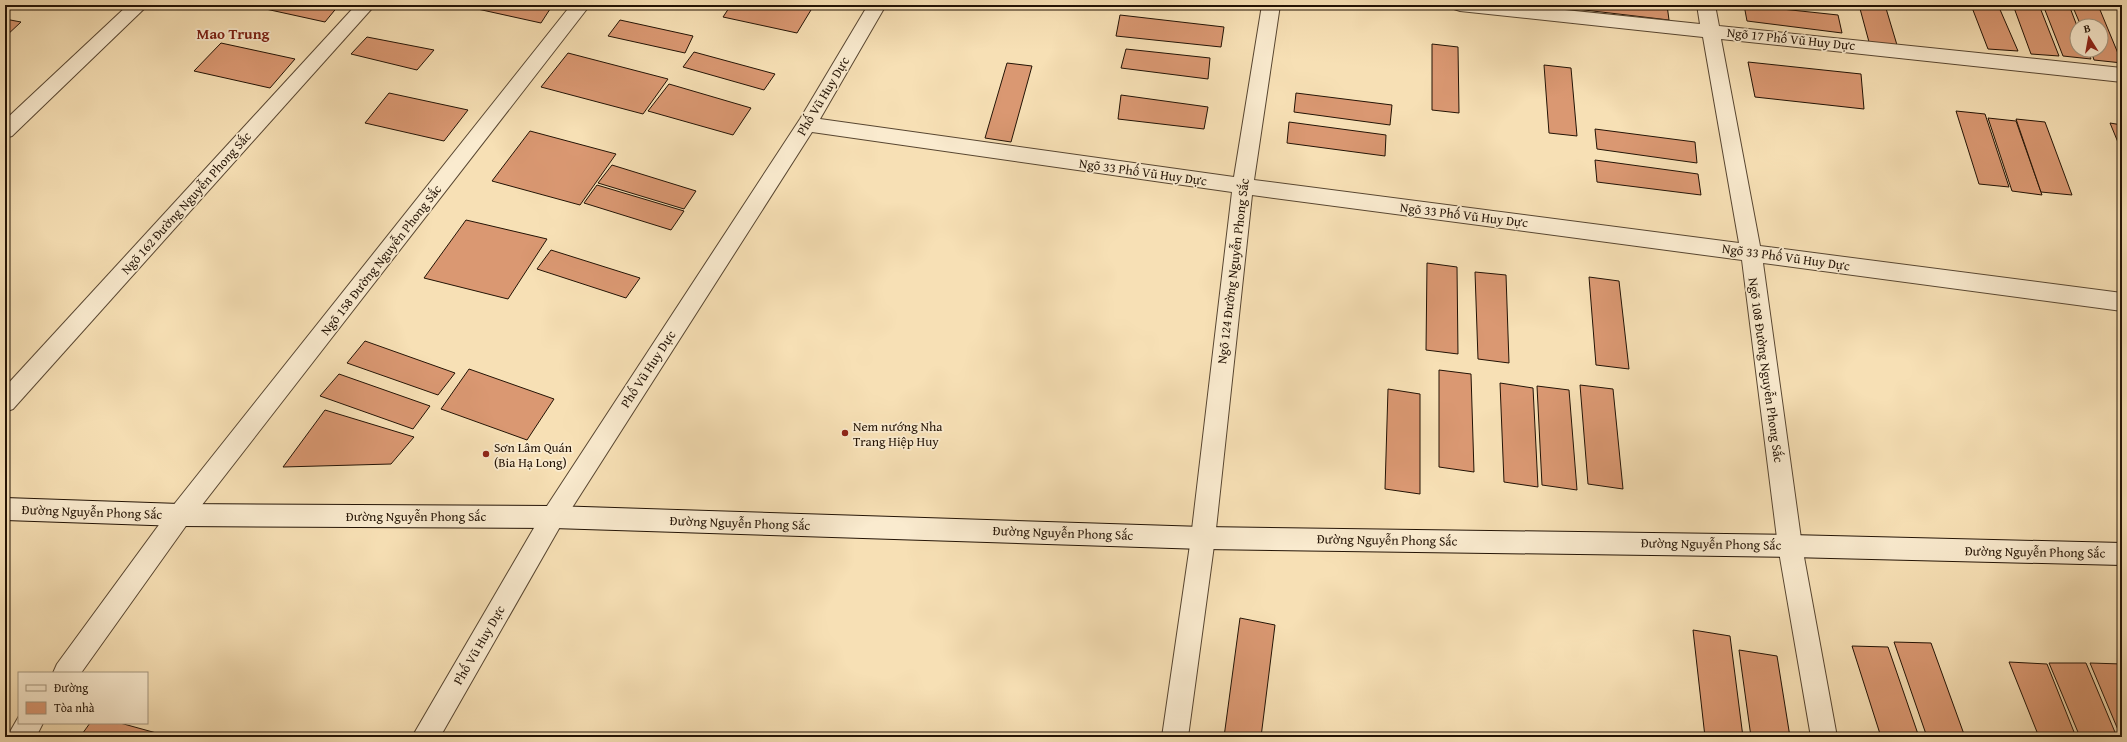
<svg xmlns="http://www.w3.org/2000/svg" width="2127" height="742" font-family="'Gentium Book Plus',serif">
<rect width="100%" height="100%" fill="#f7e0b5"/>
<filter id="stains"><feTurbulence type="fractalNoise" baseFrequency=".005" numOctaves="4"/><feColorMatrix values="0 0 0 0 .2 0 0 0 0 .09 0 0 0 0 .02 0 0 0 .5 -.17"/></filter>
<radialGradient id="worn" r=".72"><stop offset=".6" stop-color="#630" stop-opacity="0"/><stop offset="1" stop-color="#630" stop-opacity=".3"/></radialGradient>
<g fill="#da9872" stroke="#231305">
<path d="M253,5H339L325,22L252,6Z"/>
<path d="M475,5H549L552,6L541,23L473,8Z"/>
<path d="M731,5H814L797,33L723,17Z"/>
<path d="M1576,5H1667L1669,20L1576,9Z"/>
<path d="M1744,5L1838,15L1842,33L1747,21Z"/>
<path d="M1859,5H1885L1897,45L1869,42Z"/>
<path d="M1971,5H1998L2018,51L1988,49Z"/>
<path d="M2013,5H2039L2059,56L2031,54Z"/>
<path d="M2043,5H2069L2077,26V50H2087L2091,59L2063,56Z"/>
<path d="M2072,5H2098L2122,63L2094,60L2091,50H2101V26H2081Z"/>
<path d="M1120,15L1224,27L1221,47L1116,36Z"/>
<path d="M5,19L21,22L5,37Z"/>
<path d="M620,20L693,36L685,53L608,36Z"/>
<path d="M367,37L434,50L417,70L351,54Z"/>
<path d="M221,43L295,59L270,88L194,71Z"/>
<path d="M1432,44L1458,47L1459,113L1432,110Z"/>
<path d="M1126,49L1210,58L1208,79L1121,68Z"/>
<path d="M694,52L775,74L764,90L683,67Z"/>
<path d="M568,53L668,79L643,114L541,87Z"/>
<path d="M1748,62L1861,74L1864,109L1755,97Z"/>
<path d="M1007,63L1032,66L1011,142L985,138Z"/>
<path d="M1544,65L1571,68L1577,136L1549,133Z"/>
<path d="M669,84L751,108L733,135L648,111Z"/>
<path d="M389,93L468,110L444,141L365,123Z"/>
<path d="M1296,93L1392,105L1390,125L1294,112Z"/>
<path d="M1121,95L1208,107L1204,129L1118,119Z"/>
<path d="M1956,111L1985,114L2009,187L1979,184Z"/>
<path d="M1988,118L2016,121L2042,195L2012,191Z"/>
<path d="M2016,119L2045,122L2072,195L2041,192Z"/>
<path d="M1289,122L1386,135L1385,156L1287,143Z"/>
<path d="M2110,123L2122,125V152Z"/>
<path d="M1595,129L1695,142L1697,163L1597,149Z"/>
<path d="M530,131L616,154L580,205L492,181Z"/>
<path d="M1595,160L1698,174L1701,195L1597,182Z"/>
<path d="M612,165L696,191L684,209L598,183Z"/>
<path d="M597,185L684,211L671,230L584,203Z"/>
<path d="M466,220L547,239L508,299L424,278Z"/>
<path d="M551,250L640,278L626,298L537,269Z"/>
<path d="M1427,263L1457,267L1458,354L1426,350Z"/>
<path d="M1475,272L1506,275L1509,363L1478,359Z"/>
<path d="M1589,277L1619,281L1629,369L1596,365Z"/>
<path d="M365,341L455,373L438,395L347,363Z"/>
<path d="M469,369L554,399L527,440L441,409Z"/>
<path d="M1439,370L1471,374L1474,472L1439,467Z"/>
<path d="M339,374L430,406L413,429L320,396Z"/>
<path d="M1500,383L1533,388L1538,487L1504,482Z"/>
<path d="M1580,385L1613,389L1623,489L1588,484Z"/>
<path d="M1537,386L1569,390L1577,490L1542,485Z"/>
<path d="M1388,389L1420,394V494L1385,489Z"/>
<path d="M325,410L414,437L391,464L283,467Z"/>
<path d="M1240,618L1275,625L1261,737H1224Z"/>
<path d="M1693,630L1730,636L1743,737H1705Z"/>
<path d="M1894,642L1931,643L1965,737H1927Z"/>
<path d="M1852,646L1888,647L1919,737H1881Z"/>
<path d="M1739,650L1777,656L1790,737H1751Z"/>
<path d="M2009,662L2047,664L2076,737H2039Z"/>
<path d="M2049,663H2086L2117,737H2080Z"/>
<path d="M2090,663L2122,664V737H2121Z"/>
<path d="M90,723H120L171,737H80Z"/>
</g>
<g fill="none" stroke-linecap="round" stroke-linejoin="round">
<defs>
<g id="street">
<path d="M128,5H148L12,136L5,138V120Z"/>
<path d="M356,5H375L13,409L5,412V387Z"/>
<path d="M571,5H590L188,523L81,673H53L57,664L172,507Z"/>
<path d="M868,5H886L820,119L1234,177L1262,5H1280L1254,180L1739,243L1703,37L1460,11L1454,9L1451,5H1518L1700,24L1697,5H1715L1719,26L2122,68V82L1721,39L1760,246L2122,293V311L1763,263L1802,546L1837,737H1811L1778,546L1742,260L1252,195L1215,538L1188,737H1162L1191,538L1232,192L812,132L561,525L440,737H412L545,509L800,119Z"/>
<path d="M19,716V723H43L36,737H7Z"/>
</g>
<path id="secondary" d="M5,498L180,504L553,506L1203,527L1790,535L2122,543V565L1790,557L1203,549L553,528L180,526L5,520Z"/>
</defs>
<use href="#street" stroke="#584631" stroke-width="2"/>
<use href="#secondary" stroke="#231305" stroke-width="2"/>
<use href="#street" fill="#faebcf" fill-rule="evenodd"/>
<use href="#secondary" fill="#faebcf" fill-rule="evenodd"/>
</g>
<g fill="#8f2418" stroke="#faebcf" stroke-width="1.5">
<circle cx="845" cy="433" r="4"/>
<circle cx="486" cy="454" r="4"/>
</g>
<g text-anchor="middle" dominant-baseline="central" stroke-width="3.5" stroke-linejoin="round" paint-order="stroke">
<g font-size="13" fill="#231305" stroke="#faebcf">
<text transform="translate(1791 39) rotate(6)">Ngõ 17 Phố Vũ Huy Dực</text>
<text transform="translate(823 96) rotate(-59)">Phố Vũ Huy Dực</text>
<text transform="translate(1143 172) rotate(8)">Ngõ 33 Phố Vũ Huy Dực</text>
<text transform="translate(186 203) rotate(-48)">Ngõ 162 Đường Nguyễn Phong Sắc</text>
<text transform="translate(1464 215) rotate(7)">Ngõ 33 Phố Vũ Huy Dực</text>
<text transform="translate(1786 257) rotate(8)">Ngõ 33 Phố Vũ Huy Dực</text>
<text transform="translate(381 260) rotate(-52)">Ngõ 158 Đường Nguyễn Phong Sắc</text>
<text transform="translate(1233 271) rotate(-83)">Ngõ 124 Đường Nguyễn Phong Sắc</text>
<text transform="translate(648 369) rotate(-57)">Phố Vũ Huy Dực</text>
<text transform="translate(1766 370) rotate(82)">Ngõ 108 Đường Nguyễn Phong Sắc</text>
<text transform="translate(92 512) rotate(2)">Đường Nguyễn Phong Sắc</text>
<text x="416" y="516">Đường Nguyễn Phong Sắc</text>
<text transform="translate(740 523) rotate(2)">Đường Nguyễn Phong Sắc</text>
<text transform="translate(1063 533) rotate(2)">Đường Nguyễn Phong Sắc</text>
<text transform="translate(1387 540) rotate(1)">Đường Nguyễn Phong Sắc</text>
<text transform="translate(1711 544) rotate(1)">Đường Nguyễn Phong Sắc</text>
<text transform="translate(2035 552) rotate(1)">Đường Nguyễn Phong Sắc</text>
<text transform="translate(479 645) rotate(-60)">Phố Vũ Huy Dực</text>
</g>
<g font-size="13" fill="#231305" stroke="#faebcf" text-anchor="start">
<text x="853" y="426">Nem nướng Nha<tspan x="853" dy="15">Trang Hiệp Huy</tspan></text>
<text x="494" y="447">Sơn Lâm Quán<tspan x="494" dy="15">(Bia Hạ Long)</tspan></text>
</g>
<g font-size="15" font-weight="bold" fill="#7a1f14" stroke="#faebcf">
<text x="233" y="33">Mao Trung</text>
</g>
</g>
<rect width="2127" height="742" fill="none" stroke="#f7e0b5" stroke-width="20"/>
<rect x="6" y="6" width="2115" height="730" fill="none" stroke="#231305" stroke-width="2"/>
<rect x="10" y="10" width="2107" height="722" fill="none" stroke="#231305"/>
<rect x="18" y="672" width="130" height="52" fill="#faebcf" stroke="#a4957e"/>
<rect x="26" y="685" width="20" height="6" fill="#faebcf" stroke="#a4957e"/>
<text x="54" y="692" font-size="12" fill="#231305">Đường</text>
<rect x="26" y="702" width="20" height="12" fill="#da9872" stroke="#a4957e"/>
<text x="54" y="712" font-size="12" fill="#231305">Tòa nhà</text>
<g transform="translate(2089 38) rotate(349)"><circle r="19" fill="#faebcf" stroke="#a4957e"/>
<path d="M0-3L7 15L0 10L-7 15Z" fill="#8f2418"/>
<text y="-6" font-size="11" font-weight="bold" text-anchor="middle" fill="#231305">B</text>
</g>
<rect width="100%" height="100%" filter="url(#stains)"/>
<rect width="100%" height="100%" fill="url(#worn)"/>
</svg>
